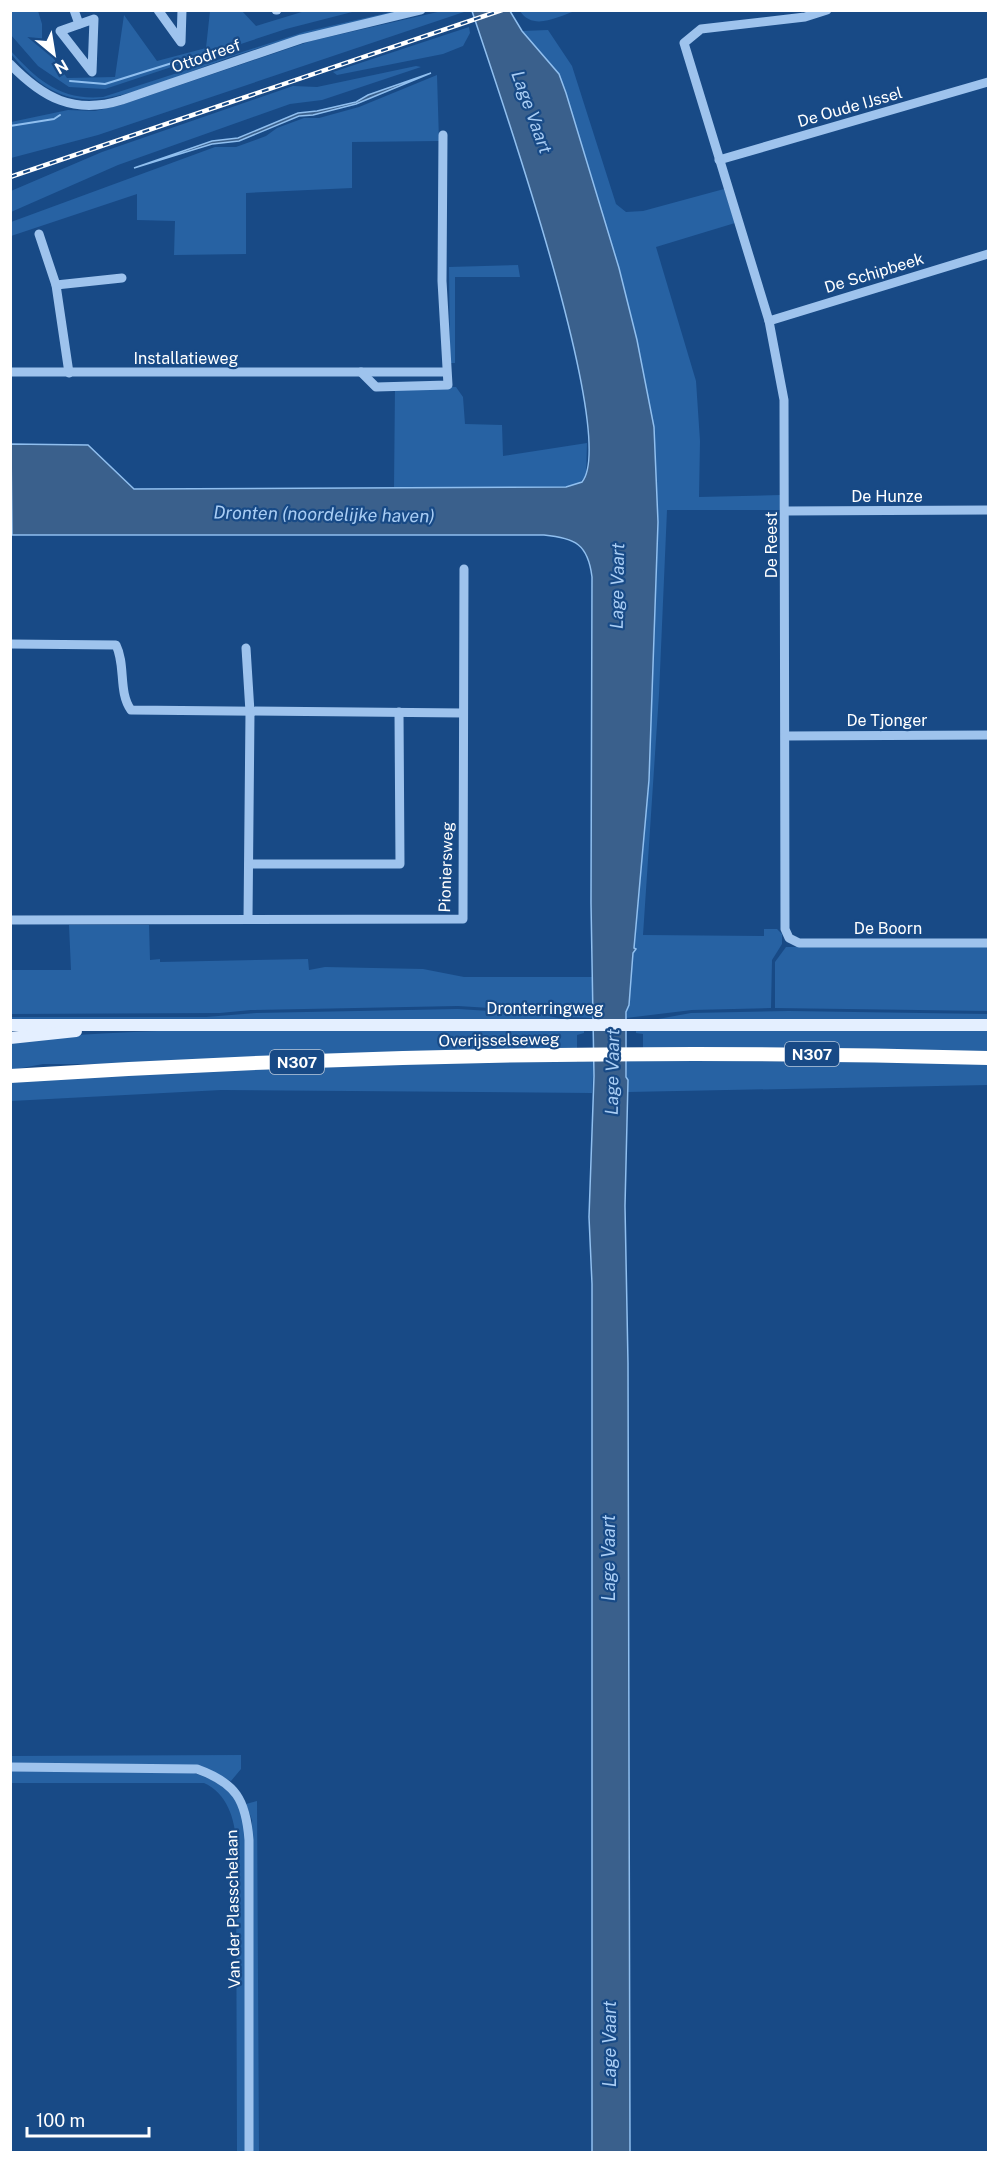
<svg xmlns="http://www.w3.org/2000/svg" width="999" height="2163" font-family="'Public Sans',sans-serif">
<rect width="100%" height="100%" fill="#184a86"/>
<g fill="#2762a3">
<path d="M10,11H38L42,24V41L67,78L115,77L124,15L157,61L206,48L210,11H242L256,26L305,11H356L286,29L105,89L69,87L38,66L11,35Z"/>
<path d="M395,11H409C352,23 296,36 240,54C201,66 120,104 82,99C51,96 30,77 11,54L10,50C37,80 61,101 103,97L304,32Z"/>
<path d="M442,11L464,12L98,135L11,158V122L68,110L95,111L121,105L311,41Z"/>
<path d="M520,11H575C557,17 533,31 520,11Z"/>
<path d="M469,27L470,33L463,46L443,54L337,75L333,72Z"/>
<path d="M548,30L572,66L616,204L626,212L643,211L724,189L735,223L656,247L696,381L700,441L699,497L780,495V510H667L659,694L643,935L764,936V929H777L782,934V944L772,960L771,1008L692,1010L626,1018L633,952L636,949L634,948L649,780L658,522L654,427L637,340L619,268L566,93L559,74L522,31Z"/>
<path d="M416,66L421,67L322,100L290,104L118,165L11,212V191L102,152L293,86L317,87Z"/>
<path d="M437,75L439,141L352,142V188L246,193V254L174,255L175,221L137,220V194L11,236V222L215,147H236L266,136L277,128L304,118H319L359,107Z"/>
<path d="M518,265L520,277H455V363H450L449,267Z"/>
<path d="M395,387H456L463,397L465,424L502,425L503,456L587,443L586,477L576,485L566,487L394,488Z"/>
<path d="M69,925H149L150,960L160,959V962L308,959L309,970L325,967L423,969L464,977H592L594,1018L568,1017L541,1011L458,1006L251,1010L220,1013L11,1014V970H71Z"/>
<path d="M786,947H988V1011L775,1008V962Z"/>
<path d="M458,1009L541,1014L570,1021L11,1022L10,1017H206L256,1013Z"/>
<path d="M789,1011L988,1014V1021H647L691,1013Z"/>
<path d="M584,1029V1033L577,1035V1049L107,1064H43L11,1070V1040C201,1023 393,1030 584,1029Z"/>
<path d="M636,1029H988V1052L643,1048V1034L636,1033Z"/>
<path d="M594,1059L592,1093L221,1090L11,1101V1081L256,1068L577,1060V1062Z"/>
<path d="M626,1060L988,1063V1085L628,1092Z"/>
<path d="M241,1755V1769L231,1781L195,1766L11,1765L10,1756Z"/>
<path d="M10,1771L194,1773C223,1783 235,1792 245,1821V2152H237L236,1842C235,1819 227,1793 204,1783H11Z"/>
<path d="M257,1801L259,2152H252V1820L246,1804Z"/>
</g>
<g fill="#3a608c" stroke="#90bfef" stroke-width="1.5">
<path d="M472,11H510L522,31L559,74L566,93L619,268L637,340L654,427L658,522L649,780L634,948L636,949L633,953L629,1005L626,1012V1077L628,1080L625,1206L628,1363L630,2152H592V1284L589,1217L594,1076L591,903L592,577C588,544 575,538 544,535H12L11,444L88,445L134,489L566,487L582,482C620,436 494,78 472,11Z"/>
<path d="M431,73L356,104L313,115L299,116L239,141L212,144L134,168L212,141L238,138L298,113L317,111L356,102L368,95Z"/>
</g>
<g fill="none" stroke-linecap="round" stroke-linejoin="round">
<g stroke="#90bfef" stroke-width="2">
<path d="M70,81L105,84L185,59"/>
<path d="M10,126L54,119L60,115"/>
</g>
<g stroke="#9ec3ed" stroke-width="9">
<path d="M74,10L79,24"/>
<path d="M158,10L181,42L182,10"/>
<path d="M276,10H277"/>
<path d="M827,10L805,17L701,29L684,43L769,321L784,400L785,929L789,938L799,943H988"/>
<path d="M94,19L92,72L60,31Z"/>
<path d="M10,64C43,98 74,115 122,100L301,39L421,10"/>
<path d="M719,160L988,82"/>
<path d="M39,234L56,285L69,373"/>
<path d="M56,285L122,278"/>
<path d="M769,321L988,254"/>
<path d="M10,372H445"/>
<path d="M361,372L376,387L448,385L442,281L443,135"/>
<path d="M786,511L988,510"/>
<path d="M10,644L116,645C126,665 118,692 131,710L463,713"/>
<path d="M246,648L250,712L248,919"/>
<path d="M786,736L988,735"/>
<path d="M249,864H400L399,712"/>
<path d="M10,920L463,919L464,569"/>
<path d="M10,1767L197,1769C236,1783 246,1800 249,1840V2152"/>
</g>
<g stroke="#e4efff" stroke-width="12">
<path d="M10,1025H988"/>
<path d="M10,1038L76,1031"/>
</g>
<path stroke="#fff" stroke-width="14" d="M10,1076C336,1055 663,1049 988,1058"/>
<defs>
<path id="rail" d="M10,177L502,10"/>
</defs>
<use href="#rail" stroke="#fff" stroke-width="4.5"/>
<use href="#rail" stroke="#184a86" stroke-width="2" stroke-dasharray="7" stroke-linecap="butt"/>
</g>
<g text-anchor="middle" dominant-baseline="central" stroke-width="4.5" stroke-linejoin="round" paint-order="stroke">
<g fill="#184a86" stroke="#bac9db" stroke-width="1.5">
<rect x="785" y="1042" width="54" height="24" rx="4.5"/>
<rect x="270" y="1050" width="54" height="24" rx="4.5"/>
</g>
<g font-size="15" font-weight="bold" fill="#fff">
<text x="812" y="1054">N307</text>
<text x="297" y="1062">N307</text>
</g>
<g font-size="16" fill="#fff" stroke="#184a86">
<text transform="translate(206 56) rotate(-19)">Ottodreef</text>
<text transform="translate(850 107) rotate(-16)">De Oude IJssel</text>
<text transform="translate(874 273) rotate(-17)">De Schipbeek</text>
<text x="186" y="358">Installatieweg</text>
<text x="887" y="496">De Hunze</text>
<text transform="translate(771 545) rotate(-90)">De Reest</text>
<text x="887" y="720">De Tjonger</text>
<text transform="translate(446 867) rotate(-88)">Pioniersweg</text>
<text x="888" y="928">De Boorn</text>
<text x="545" y="1008">Dronterringweg</text>
<text transform="translate(499 1040) rotate(-1)">Overijsselseweg</text>
<text transform="translate(233 1909) rotate(-91)">Van der Plasschelaan</text>
</g>
<g font-size="18" font-style="italic" fill="#a9cdf4" stroke="#184a86">
<text transform="translate(532 112) rotate(70)">Lage Vaart</text>
<text transform="translate(324 514) rotate(1)">Dronten (noordelijke haven)</text>
<text transform="translate(617 586) rotate(-89)">Lage Vaart</text>
<text transform="translate(612 1072) rotate(-89)">Lage Vaart</text>
<text transform="translate(608 1558) rotate(-90)">Lage Vaart</text>
<text transform="translate(609 2044) rotate(-90)">Lage Vaart</text>
</g>
</g>
<rect width="999" height="2163" fill="none" stroke="#ffffff" stroke-width="24"/>
<g transform="translate(54 54) rotate(150)" stroke="#184a86" stroke-width="4.5" paint-order="stroke">
<path d="M0-4.5L10 22L0 15L-10 22Z" fill="#ffffff"/>
<text y="-9" font-size="16" font-weight="bold" text-anchor="middle" fill="#ffffff">N</text>
</g>
<path d="M27 2127v9h122v-9" fill="none" stroke="#ffffff" stroke-width="3"/>
<text x="36" y="2127" font-size="18" fill="#ffffff" stroke="#184a86" stroke-width="4.5" paint-order="stroke">100 m</text>
</svg>
